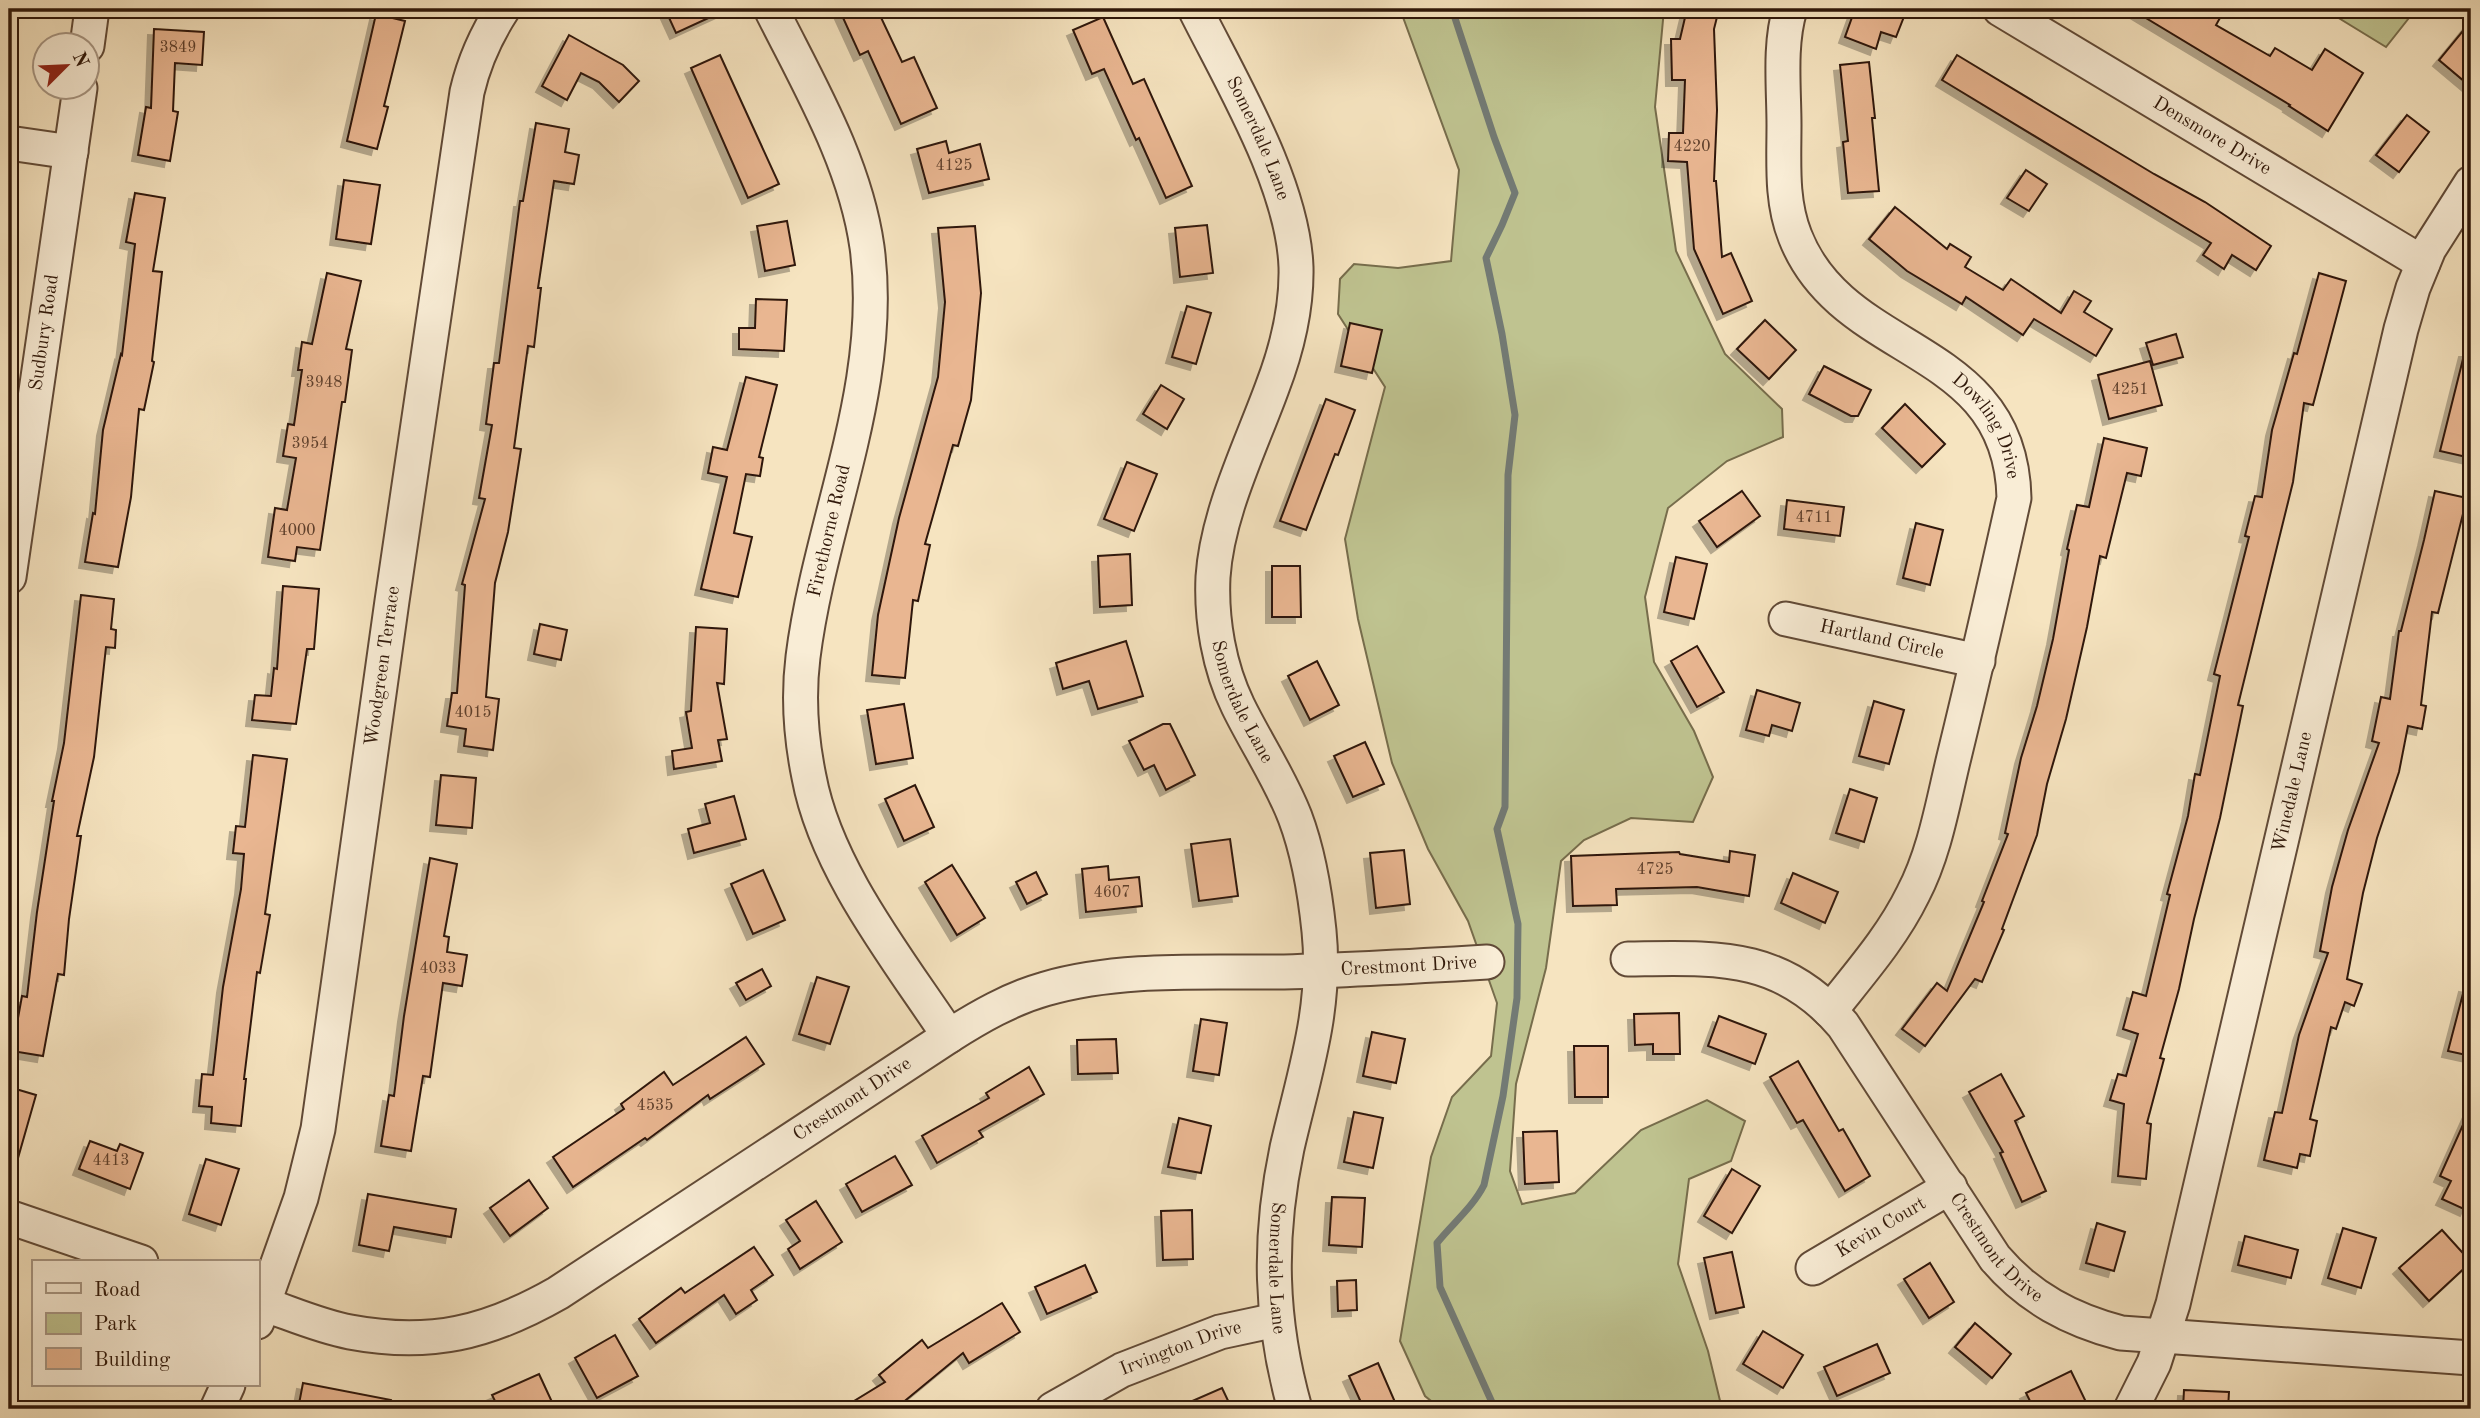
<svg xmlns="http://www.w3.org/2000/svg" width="2480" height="1418" font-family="'Old Standard TT',serif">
<defs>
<filter id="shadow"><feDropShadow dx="-6" dy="6" stdDeviation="0" flood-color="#0004"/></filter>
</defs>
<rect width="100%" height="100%" fill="#f6e4c0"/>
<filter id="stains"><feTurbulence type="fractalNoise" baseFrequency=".00286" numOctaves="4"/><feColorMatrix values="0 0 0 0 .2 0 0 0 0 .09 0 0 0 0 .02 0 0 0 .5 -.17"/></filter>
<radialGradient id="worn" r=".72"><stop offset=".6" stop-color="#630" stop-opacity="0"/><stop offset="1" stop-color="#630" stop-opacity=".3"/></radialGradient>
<g fill="#bfc390" stroke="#776d4c" stroke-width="2">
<path d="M1400,9H1664L1655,107L1676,251L1725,354L1782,409L1783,437L1727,461L1668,508L1645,597L1654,662L1694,731L1713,777L1693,822L1631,818L1584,840L1561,861L1546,968L1516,1084L1510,1171L1522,1204L1575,1193L1641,1130L1707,1100L1745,1121L1731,1161L1689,1179L1678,1264L1708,1351L1722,1409H1441L1425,1396L1400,1341L1431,1157L1452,1097L1491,1056L1497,1003L1468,921L1428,849L1392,763L1358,619L1345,539L1385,387L1338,314L1340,279L1354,264L1398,268L1451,261L1459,170Z"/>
<path d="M2324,9H2416L2386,47Z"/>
</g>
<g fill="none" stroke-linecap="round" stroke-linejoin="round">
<path stroke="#737a74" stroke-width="7" d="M1452,9L1494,137L1515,193L1502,225L1486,258L1502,334L1515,415L1508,475L1505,807L1497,829L1518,924L1517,998L1503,1096L1484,1185C1473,1207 1452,1224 1437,1243L1440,1287L1495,1409"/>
</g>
<g fill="#e9b691" stroke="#2f1709" stroke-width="2" filter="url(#shadow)">
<path d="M665,9H728L676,33Z"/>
<path d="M839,9H877L902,62L914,57L937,108L901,124L868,51L860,55Z"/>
<path d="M1687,9H1719L1714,29L1717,110L1714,181H1716L1722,257L1731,253L1752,301L1723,314L1694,249L1687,162L1668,161L1669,133H1683L1685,80H1672L1671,39H1680Z"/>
<path d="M1855,9H1907L1896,37L1881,32L1876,49L1845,37Z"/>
<path d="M2131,9H2210L2221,16L2216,25L2270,56L2275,48L2312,70L2325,49L2363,73L2328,131L2289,106L2290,105Z"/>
<path d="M376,14L405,21L384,106L388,107L377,149L347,141Z"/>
<path d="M1103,17L1133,84L1144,79L1192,186L1166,198L1139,138L1136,140L1104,69L1092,74L1073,30Z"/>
<path d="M2471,21V87L2439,60Z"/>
<path d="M154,29L204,32L202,65L175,63L173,111L178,112L170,161L138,155L146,107L151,108Z"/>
<path d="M569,35L623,65L639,81L619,102L599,82L581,73L567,100L542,86Z"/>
<path d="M720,55L779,184L748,198L691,68Z"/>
<path d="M1957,55L2154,174L2205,202L2271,246L2256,270L2232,255L2224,269L2203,255L2211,243L1942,80Z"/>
<path d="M1869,62L1875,118H1872L1879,191L1848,193L1843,142L1848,141L1840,65Z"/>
<path d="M2407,115L2429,132L2399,172L2376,155Z"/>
<path d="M536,123L569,129L565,152L579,155L574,184L554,181L538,288H541L534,347L528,346L514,448L521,449L508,532L495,583L486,697L499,699L493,750L464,746L466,729L447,726L452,693H457L465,585L462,584L485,499L479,498L492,425L486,424L494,363H499L520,201H523Z"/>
<path d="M946,141L949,153L980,144L989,179L929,193L917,149Z"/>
<path d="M2026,170L2047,184L2029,211L2007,198Z"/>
<path d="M344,180L380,185L371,244L336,239Z"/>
<path d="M135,193L165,198L153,271L162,272L152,361L154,362L144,410L139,409L131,497L118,567L85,562L93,513L95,514L103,430L121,354L122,355L135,244L126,242Z"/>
<path d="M1895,207L1947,249L1950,244L1971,257L1965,267L2003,290L2011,279L2061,313L2074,291L2091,301L2084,312L2112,329L2096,356L2034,319L2023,335L1966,297L1962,304L1907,271L1869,239Z"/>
<path d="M787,221L795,265L765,271L757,226Z"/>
<path d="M1207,225L1213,273L1180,277L1175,228Z"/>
<path d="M975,226L981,293L971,400L958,446L953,445L925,544L930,545L918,601L913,600L905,678L872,675L878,615L899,518L938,377L945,302L938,228Z"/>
<path d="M327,273L361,281L346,349L352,350L345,402H342L320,550L297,547L295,561L268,557L275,508L287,510L296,458L283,456L288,424L294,425L302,370H298L302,342L312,344Z"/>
<path d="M2319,273L2346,281L2313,405L2304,403L2293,482L2238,705L2243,706L2220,818L2194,919L2179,989L2160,1058L2164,1059L2147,1123L2151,1124L2146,1179L2118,1176L2124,1104L2110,1100L2118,1074L2126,1076L2138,1034L2123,1029L2133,992L2146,996L2170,895L2167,894L2188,816L2195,774L2200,775L2220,676L2214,674L2249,537L2245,536L2255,496L2262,497L2272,430L2294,353L2297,354Z"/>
<path d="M756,299L787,300L784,351L739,349V328H755Z"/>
<path d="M1187,306L1211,313L1196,364L1172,357Z"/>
<path d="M1765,320L1796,350L1769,379L1737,349Z"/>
<path d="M1350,323L1382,330L1372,373L1341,366Z"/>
<path d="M2176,334L2183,357L2153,365L2146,343Z"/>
<path d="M2465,351H2471V458L2440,451Z"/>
<path d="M2150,361L2162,405L2109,419L2098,375Z"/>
<path d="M1824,366L1871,390L1858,416H1851L1809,394Z"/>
<path d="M746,377L777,385L759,457L763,458L760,476L746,474L734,533L752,537L738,597L701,589L727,477L708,473L713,447L727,450Z"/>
<path d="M1161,385L1184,399L1167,429L1143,414Z"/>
<path d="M1326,399L1355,410L1338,455L1335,454L1306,530L1280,521Z"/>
<path d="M1905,404L1945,444L1922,467L1882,428Z"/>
<path d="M2104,438L2147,448L2141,476L2127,473L2106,558L2100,556L2087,627L2066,719L2047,784L2037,835L2002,929L2004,930L1982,982L1975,979L1925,1046L1902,1029L1937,983L1947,991L1984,902L1982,901L2008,834L2005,833L2021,758L2037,706L2053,639L2069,550L2067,549L2077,505L2089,507Z"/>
<path d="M1127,462L1157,474L1134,531L1104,519Z"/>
<path d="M1742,491L1760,516L1717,547L1699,521Z"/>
<path d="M2435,491L2467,498L2438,613L2432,612L2421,705L2426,706L2422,729L2408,726L2399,772L2377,838L2363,893L2347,979L2362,984L2354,1006L2345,1002L2336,1029L2331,1027L2310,1119L2317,1121L2310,1156L2300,1154L2297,1168L2264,1160L2275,1112L2282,1113L2299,1035L2328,953L2320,951L2332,887L2348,830L2379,743L2372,741L2381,697L2390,699L2399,631H2401L2424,540Z"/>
<path d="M1787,500L1844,507L1840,536L1784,529Z"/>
<path d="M1916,523L1943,530L1930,585L1903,578Z"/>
<path d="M1130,554L1132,605L1100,607L1098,556Z"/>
<path d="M1676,557L1707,564L1694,619L1664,612Z"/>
<path d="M1272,566H1300L1301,617H1272Z"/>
<path d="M283,586L319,589L314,649H307L296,724L252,720L255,695L271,696L274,668L277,669Z"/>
<path d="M81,595L114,599L111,629L116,630L115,648L106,647L94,757L77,836H81L69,919L64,975L58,974L43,1056L12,1051L22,996L27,997L37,912L54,801H52L64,743Z"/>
<path d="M540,624L567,630L561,660L534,654Z"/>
<path d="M696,627L727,629L724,684L717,683L727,739L718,740L722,761L674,769L672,751L692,748L686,712L691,711Z"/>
<path d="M1126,641L1143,696L1098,709L1089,681L1063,689L1056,663Z"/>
<path d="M1697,646L1724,692L1697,707L1671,661Z"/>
<path d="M1317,661L1339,705L1310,720L1288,676Z"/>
<path d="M1757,690L1800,703L1792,731L1772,725L1769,736L1746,730Z"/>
<path d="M1874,701L1904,710L1889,764L1859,756Z"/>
<path d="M904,704L913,758L876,764L867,710Z"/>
<path d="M1163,724H1170L1195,775L1166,790L1154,765L1144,770L1129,741Z"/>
<path d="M1365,742L1384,784L1353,797L1334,756Z"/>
<path d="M253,755L287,759L265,914L270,915L260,973L257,972L244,1079H246L241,1126L211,1123L212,1107L199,1106L202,1074L213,1075L223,987L241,889L244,854L233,853L236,826L245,827Z"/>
<path d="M441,775L476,778L472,828L436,825Z"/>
<path d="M915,785L934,827L904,841L885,799Z"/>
<path d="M1850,789L1877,798L1864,842L1836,833Z"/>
<path d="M734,796L746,839L694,853L688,829L710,823L705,804Z"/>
<path d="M1230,839L1238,896L1199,901L1191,844Z"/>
<path d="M1404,850L1410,904L1376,908L1370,853Z"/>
<path d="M1730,851L1755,855L1749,896L1697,887L1616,889L1617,905L1573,906L1571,856L1679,852L1680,854L1729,862Z"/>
<path d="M430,858L457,864L444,936L449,937L447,952L467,955L462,986L443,983L430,1077L423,1076L411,1151L381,1146L389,1095L394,1096L404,1016Z"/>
<path d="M952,865L985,918L957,935L925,882Z"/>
<path d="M1108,866L1109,880L1139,877L1142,906L1086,912L1082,869Z"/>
<path d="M763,870L785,920L753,934L731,884Z"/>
<path d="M1036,872L1047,894L1027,904L1016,882Z"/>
<path d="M1793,873L1838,892L1825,923L1781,903Z"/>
<path d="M762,969L771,986L746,1000L736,983Z"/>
<path d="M817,977L849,987L830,1044L799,1034Z"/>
<path d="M2465,986L2471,987V1056L2448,1051Z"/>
<path d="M1679,1013L1680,1054H1653V1044L1635,1045L1634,1014Z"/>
<path d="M1719,1016L1766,1034L1755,1064L1708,1046Z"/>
<path d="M1201,1019L1227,1023L1219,1075L1193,1071Z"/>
<path d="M1372,1032L1405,1039L1396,1083L1363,1076Z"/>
<path d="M746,1037L764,1064L710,1099L708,1095L647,1140L645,1138L573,1187L553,1157L624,1109L621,1104L664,1072L673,1085Z"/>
<path d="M1116,1039L1118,1073L1078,1074L1077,1040Z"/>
<path d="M1574,1046H1608V1097H1575Z"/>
<path d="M1798,1061L1839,1131L1843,1129L1870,1176L1845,1191L1803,1120L1797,1123L1770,1077Z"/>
<path d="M1029,1067L1044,1094L979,1131L983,1137L937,1163L922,1136L989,1098L986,1093Z"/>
<path d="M2001,1074L2024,1116L2015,1121L2046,1191L2022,1202L2000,1153L2003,1152L1969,1092Z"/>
<path d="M9,1087L36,1095L14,1172L9,1171Z"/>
<path d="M2471,1107V1198L2466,1210L2442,1199L2451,1181L2440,1176Z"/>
<path d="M1354,1112L1383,1118L1373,1168L1344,1162Z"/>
<path d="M1179,1118L1211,1126L1201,1173L1168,1167Z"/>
<path d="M1557,1131L1559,1182L1525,1184L1523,1132Z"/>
<path d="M90,1141L117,1151L120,1144L143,1153L130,1189L79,1169Z"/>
<path d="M895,1156L912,1185L862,1212L846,1184Z"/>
<path d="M206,1159L239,1169L221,1225L189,1214Z"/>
<path d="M1732,1169L1760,1186L1732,1233L1704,1216Z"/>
<path d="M529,1180L548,1208L510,1236L490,1208Z"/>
<path d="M368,1194L456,1209L451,1237L394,1227L389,1251L359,1245Z"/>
<path d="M1332,1197L1365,1198L1362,1247L1329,1245Z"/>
<path d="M816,1201L842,1242L800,1269L788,1249L800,1241L786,1220Z"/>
<path d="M1192,1210L1193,1259L1163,1260L1161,1211Z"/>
<path d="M2097,1223L2125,1232L2114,1271L2086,1263Z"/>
<path d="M2343,1228L2376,1238L2361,1288L2328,1278Z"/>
<path d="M2442,1230L2471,1262L2429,1301L2399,1268Z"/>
<path d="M2245,1236L2298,1250L2291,1278L2238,1265Z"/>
<path d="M754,1247L773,1275L751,1290L757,1300L736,1314L724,1295L656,1343L639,1319L681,1288L685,1293Z"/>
<path d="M1732,1252L1744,1307L1716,1313L1704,1258Z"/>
<path d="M1930,1263L1954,1302L1929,1318L1904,1279Z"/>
<path d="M1085,1265L1097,1292L1047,1314L1035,1287Z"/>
<path d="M1356,1280L1357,1310L1338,1311L1337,1281Z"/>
<path d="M1002,1303L1020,1332L969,1363L963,1353L895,1409H841L885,1382L879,1375L922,1340L928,1348Z"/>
<path d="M1975,1323L2011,1354L1992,1378L1955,1347Z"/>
<path d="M1763,1331L1803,1355L1783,1388L1743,1364Z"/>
<path d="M615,1335L638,1376L597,1398L575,1358Z"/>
<path d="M1877,1344L1890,1373L1837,1396L1824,1367Z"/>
<path d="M1378,1363L1398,1409H1364L1349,1376Z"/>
<path d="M2071,1371L2087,1404L2078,1409H2034L2026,1393Z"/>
<path d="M539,1374L552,1402L535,1409H499L492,1395Z"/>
<path d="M303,1383L391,1400L390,1409H298Z"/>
<path d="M1222,1388L1232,1409H1174Z"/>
<path d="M2184,1390L2229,1392L2228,1409H2183Z"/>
</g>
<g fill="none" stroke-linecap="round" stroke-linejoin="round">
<defs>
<g id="minor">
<path d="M771,9C809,85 855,162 867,247C886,386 820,521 803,657C798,697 801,738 809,777C826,869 898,959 949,1036"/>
<path id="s1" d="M1195,9C1232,83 1293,184 1296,267C1297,310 1287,349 1272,388C1250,448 1217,514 1213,577C1211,620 1219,667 1238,706C1256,743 1280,778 1295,817C1309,854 1315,892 1319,931C1327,1009 1304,1074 1287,1148C1268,1239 1270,1320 1295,1409"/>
<path id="s2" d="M1790,9C1779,45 1784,88 1784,125C1784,163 1781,201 1795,236C1843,360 2011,341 2014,498C1995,584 1975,671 1954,757C1943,802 1935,852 1913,894C1892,937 1860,973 1830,1011"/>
<path id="s3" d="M2000,9L2423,263"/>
<path d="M87,46L92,9"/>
<path d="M9,143L71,152"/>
<path id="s4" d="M9,577L80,88"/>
<path id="s5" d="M1786,619L1978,661"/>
<path id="s6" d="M1628,959C1715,958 1781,952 1843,1025L1995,1258C2029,1298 2071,1320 2121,1333L2471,1358"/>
<path d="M9,1217L141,1262"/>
<path id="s7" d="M1813,1268L1950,1187"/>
<path id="s8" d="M257,1302C288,1312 318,1326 350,1332C430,1347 488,1333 558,1293L949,1036C979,1017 1010,999 1045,989C1121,967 1205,973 1284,972C1352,970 1420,966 1487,962"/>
<path id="s9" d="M257,1322L301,1198L318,1129L392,601L467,92C474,62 486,35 503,9"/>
<path d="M217,1409L228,1385"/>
<path id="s10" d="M1053,1409L1122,1370L1220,1332L1276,1320"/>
<path id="s11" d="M2131,1409L2154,1363L2173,1304L2401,329L2413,288L2429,249L2471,183"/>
</g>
</defs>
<use href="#minor" stroke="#614a37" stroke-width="37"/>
<use href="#minor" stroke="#f9edd6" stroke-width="33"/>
</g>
<g text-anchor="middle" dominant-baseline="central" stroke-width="5" stroke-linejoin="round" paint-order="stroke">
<g font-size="16" fill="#5e3f2b">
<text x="178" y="48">3849</text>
<text x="1692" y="147">4220</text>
<text x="954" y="166">4125</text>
<text x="324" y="383">3948</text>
<text x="2130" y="390">4251</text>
<text x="310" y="444">3954</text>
<text x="1814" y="518">4711</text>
<text x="297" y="531">4000</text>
<text x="473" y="713">4015</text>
<text x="1655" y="870">4725</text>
<text x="1112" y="893">4607</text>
<text x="438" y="969">4033</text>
<text x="655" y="1106">4535</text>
<text x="111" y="1161">4413</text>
</g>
<g font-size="19" fill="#2f1709" stroke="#f9edd6">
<text stroke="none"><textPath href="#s3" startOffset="247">Densmore Drive</textPath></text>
<text stroke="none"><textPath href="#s1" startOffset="144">Somerdale Lane</textPath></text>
<text stroke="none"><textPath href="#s4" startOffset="247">Sudbury Road</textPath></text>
<text stroke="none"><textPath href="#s2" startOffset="506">Dowling Drive</textPath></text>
<text transform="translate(830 531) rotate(-77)">Firethorne Road</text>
<text stroke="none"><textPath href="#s5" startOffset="98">Hartland Circle</textPath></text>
<text stroke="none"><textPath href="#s9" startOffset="670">Woodgreen Terrace</textPath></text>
<text stroke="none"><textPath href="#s1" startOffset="732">Somerdale Lane</textPath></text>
<text stroke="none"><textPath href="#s11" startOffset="639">Winedale Lane</textPath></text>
<text stroke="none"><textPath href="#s8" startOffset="1255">Crestmont Drive</textPath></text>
<text stroke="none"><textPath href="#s8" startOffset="667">Crestmont Drive</textPath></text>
<text stroke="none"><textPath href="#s7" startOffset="79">Kevin Court</textPath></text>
<text stroke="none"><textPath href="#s6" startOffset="506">Crestmont Drive</textPath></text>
<text stroke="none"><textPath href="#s1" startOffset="1318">Somerdale Lane</textPath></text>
<text stroke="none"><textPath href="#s10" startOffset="142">Irvington Drive</textPath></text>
</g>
</g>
<rect width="2480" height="1418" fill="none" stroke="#f6e4c0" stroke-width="35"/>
<rect x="10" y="10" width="2459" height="1397" fill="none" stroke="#2f1709" stroke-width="3.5"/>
<rect x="18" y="18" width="2445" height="1383" fill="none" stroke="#2f1709" stroke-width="2"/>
<rect x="32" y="1260" width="228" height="126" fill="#f9edd6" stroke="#a89784" stroke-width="2"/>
<rect x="46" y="1283" width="35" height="10" fill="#f9edd6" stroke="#a89784" stroke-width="2"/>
<text x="94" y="1296" font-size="21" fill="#2f1709">Road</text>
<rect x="46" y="1313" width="35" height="21" fill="#bfc390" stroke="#a89784" stroke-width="2"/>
<text x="94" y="1330" font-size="21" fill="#2f1709">Park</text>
<rect x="46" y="1348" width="35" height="21" fill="#e9b691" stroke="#a89784" stroke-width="2"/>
<text x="94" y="1366" font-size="21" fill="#2f1709">Building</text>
<g transform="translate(66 66) rotate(66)"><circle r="33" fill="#f9edd6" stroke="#a89784" stroke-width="2"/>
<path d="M0-5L12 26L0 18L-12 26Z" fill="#8f2418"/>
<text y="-10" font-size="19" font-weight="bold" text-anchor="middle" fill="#2f1709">N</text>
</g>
<rect width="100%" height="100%" filter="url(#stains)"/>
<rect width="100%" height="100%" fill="url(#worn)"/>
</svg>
